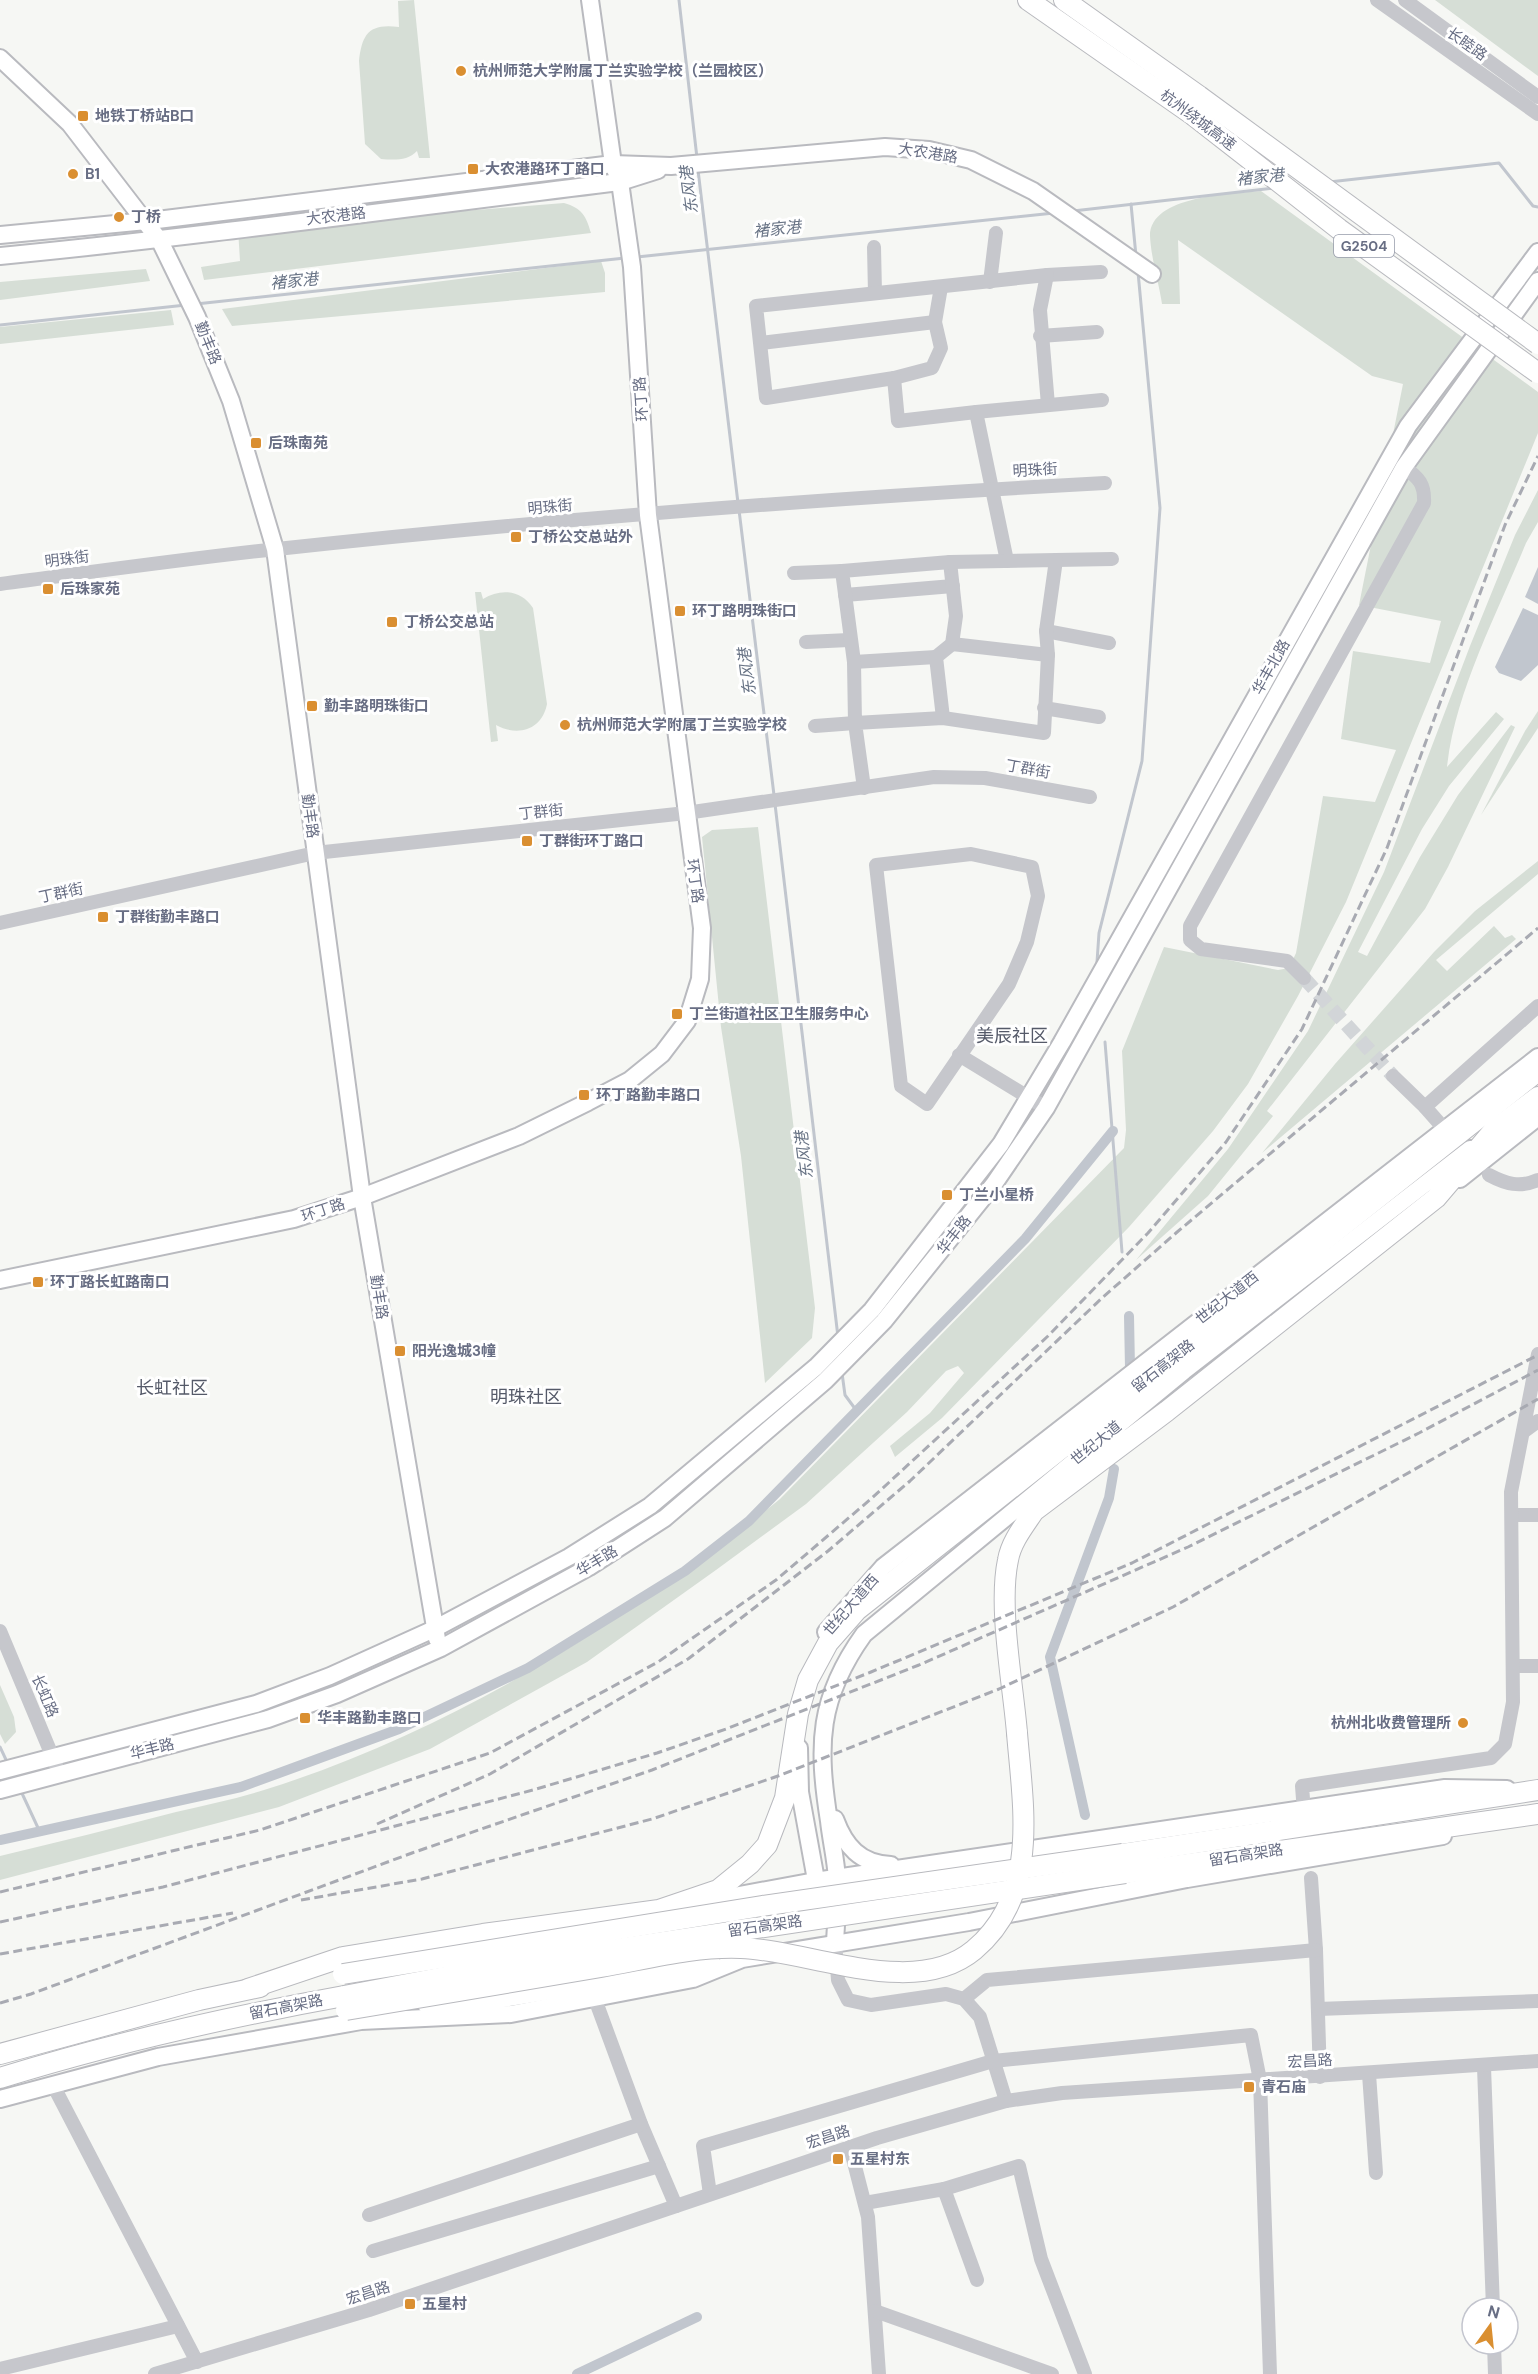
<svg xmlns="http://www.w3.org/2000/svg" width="1538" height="2374" font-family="'DM Sans','Noto Sans SC',sans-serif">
<rect width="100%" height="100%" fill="#f6f7f4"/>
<g fill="#d6ded6">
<path d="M414,0L430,158H419L417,151C408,161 394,160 381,159L365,144L359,61C362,34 369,23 399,27L398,1Z"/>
<path d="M1436,0H1538V76L1435,0Z"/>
<path d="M1261,191L1538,392V433L1346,902L1298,996L1248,1084L1213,1131L1129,1227L942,1418L895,1457L890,1446L930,1413L964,1373L958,1366L946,1371L907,1412L806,1504L716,1570L587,1662L430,1749L279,1807L0,1880V1856C59,1842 118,1827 176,1812C205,1805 236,1799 264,1790C450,1732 629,1620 780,1499L1124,1148L1126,1130L1122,1051L1164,947L1278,970L1289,968L1296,953L1323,796L1375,802L1396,750L1341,739L1353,651L1430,663L1441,621L1359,605L1403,384L1372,376L1178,240L1180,304H1162C1159,283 1151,258 1150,236C1150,195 1232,194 1261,191Z"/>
<path d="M564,203C582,208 586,216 591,233L204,280L201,267L240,261L238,229Z"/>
<path d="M601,261L605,273V292L232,326L222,309Z"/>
<path d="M146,269L150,281L0,300V282Z"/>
<path d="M171,310L174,325L0,344V327Z"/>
<path d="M1538,490V522L1526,543C1497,614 1455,692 1447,767L1496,712L1504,719L1449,786L1422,829L1358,952L1367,956L1420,857L1458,795L1511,725L1515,727L1448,867L1425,909L1267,1111L1273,1116L1208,1196L1136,1260L1228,1149L1308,1031L1384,872L1470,646L1515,535Z"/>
<path d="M475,592H481L483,599C501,588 521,590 533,608L547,704C542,730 518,737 496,725L498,741L491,742Z"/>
<path d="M1538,711V728L1481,815L1525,731Z"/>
<path d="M758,827L815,1308L812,1338L765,1383L741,1156L721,1027L702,837L712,830Z"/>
<path d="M1538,861V874L1436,960L1447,971L1494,926L1505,938L1512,935L1516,939L1262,1153L1335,1064L1434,952L1475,911Z"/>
<path d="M0,1685L14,1717L16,1732L5,1744L0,1734Z"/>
</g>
<g fill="#c1c6ce">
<path d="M1538,567V604L1525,597Z"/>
<path d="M1523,608L1538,615V665L1521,681L1499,673L1495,667Z"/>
</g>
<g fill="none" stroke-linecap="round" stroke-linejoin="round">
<g stroke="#c1c6ce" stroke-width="3">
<path d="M679,0L697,158"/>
<path d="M698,170L738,503"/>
<path d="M1329,182L1499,163L1533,206L1538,207"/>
<path d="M1131,204L1136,256"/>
<path d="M1073,211L1275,188"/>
<path d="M637,257L1054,213"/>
<path d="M196,304L625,258"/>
<path d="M0,325L186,305"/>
<path d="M739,510L774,795"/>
<path d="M775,804L838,1337"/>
<path d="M1097,962L1099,933L1142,761L1160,508L1138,272"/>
<path d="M1105,1042L1122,1252"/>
<path d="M842,1373L845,1395L856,1410"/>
<path d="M0,1747L8,1764"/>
<path d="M20,1789L39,1830"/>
</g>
<g stroke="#c1c6ce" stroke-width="10">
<path d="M1129,1316L1130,1368"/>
<path d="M1085,1815L1050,1657L1109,1498L1114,1469"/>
<path d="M0,1840L241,1787L399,1729L528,1668L685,1571L749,1521L935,1331L1025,1239L1113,1131"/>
<path d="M577,2374L697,2317"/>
</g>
<path stroke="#d2d5d8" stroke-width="14" stroke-dasharray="14 7" stroke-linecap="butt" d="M1304,978L1393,1076"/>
<defs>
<g id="major">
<path d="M0,58L70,124L160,241L197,317L231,401L275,549L362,1197L437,1639"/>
<path d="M0,235L157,220L613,164L671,166L885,147L929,150L971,160L1033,191L1152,274"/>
<path d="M0,256C207,236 413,207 620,182L658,170"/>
<path d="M1460,1179L1538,1117"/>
<path d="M0,1280L294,1219L362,1197L519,1136L588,1102L630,1080L662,1054L687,1021L700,979L702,928L648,515L632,267L620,182L613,164L590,0"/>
<path d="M826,1632L883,1567L1538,1057"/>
<path d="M799,1748L800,1792L818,1891"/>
<path d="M0,1771L256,1704L330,1676L434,1629L569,1557L650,1506L816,1367L872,1310L1001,1144L1062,1042L1408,426L1538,252"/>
<path d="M0,1790L268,1719L337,1694L441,1648L589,1567L665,1518L825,1381L884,1321L994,1184L1046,1108L1404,467L1538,281"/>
<path d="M835,1819C845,1846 860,1864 891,1865"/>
<path d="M702,1902L815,1881L1445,1788L1507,1789"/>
<path d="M835,1943C836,1922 838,1901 837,1879C836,1860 831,1840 829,1821C817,1745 818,1698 864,1634L1184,1371L1470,1149"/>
<path d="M654,1972L713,1964"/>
<path d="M0,2099L158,2057L361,2021L511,2014L693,1979L742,1959L969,1922L1187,1879L1443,1836"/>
</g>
<g id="highway">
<path d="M1028,0L1193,115"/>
<path d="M1064,0L1199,96"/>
<path d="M1017,1733C1013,1684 998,1607 1008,1560C1011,1542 1024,1526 1034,1511L1167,1411L1436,1198L1494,1130L1538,1097"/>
<path d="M1123,1854L1538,1790"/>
<path d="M1125,1873L1538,1814"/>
<path d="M248,1989L343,1957L483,1934L659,1910L718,1890L750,1864L767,1845L785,1798L798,1714L808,1680L828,1643L857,1610L1538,1071"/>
<path d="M427,2003L473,2002L654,1972"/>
<path d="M0,2054L199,2000L260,1987"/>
<path d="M0,2078C113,2043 228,2017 344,1996"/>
</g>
</defs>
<use href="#major" stroke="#b9babf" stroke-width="20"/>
<use href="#highway" stroke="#b8b9be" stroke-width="22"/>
<g stroke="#c6c7cc" stroke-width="14">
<path d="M1377,0L1538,114"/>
<path d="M1405,0L1538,97"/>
<path d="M874,247L875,293"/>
<path d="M1047,275L1101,272"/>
<path d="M990,282L996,233"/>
<path d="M1040,336L1097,332"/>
<path d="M761,343L935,322"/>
<path d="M894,378L932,368L941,348L935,322L941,287"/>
<path d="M976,412L898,421L894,378L766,398L756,306L1047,275L1040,310L1048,405"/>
<path d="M1056,560L1112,559"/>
<path d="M1007,561L976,412L1102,400"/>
<path d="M794,573L842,571"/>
<path d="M0,584C92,572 184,559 277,549C552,519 829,498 1105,483"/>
<path d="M845,595L953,586"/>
<path d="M1046,631L1109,643"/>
<path d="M806,642L849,640"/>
<path d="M952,644L1048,655"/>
<path d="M854,662L936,657"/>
<path d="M1044,708L1099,717"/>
<path d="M943,718L936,657L952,644L956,616L950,562"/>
<path d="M815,726L855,723L854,662L842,571L950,562L1056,560L1046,631L1048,655L1044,733L943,718L855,723L864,788"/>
<path d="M971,854L1032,867L1038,896L1027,942L1009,984L927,1104L901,1086L876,865Z"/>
<path d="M0,923L315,853L686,813L934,777L985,778L1090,797"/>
<path d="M1304,978L1287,961L1201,949L1190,940V926L1424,503C1425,484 1419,478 1404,467"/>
<path d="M959,1055L1046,1108"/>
<path d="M1393,1076L1425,1107"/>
<path d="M1440,1124L1425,1107L1538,1006"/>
<path d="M1489,1175C1506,1184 1520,1188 1538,1180"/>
<path d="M1523,1432L1538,1421"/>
<path d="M1512,1515H1538"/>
<path d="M0,1631L56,1765"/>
<path d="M1513,1666H1538"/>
<path d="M1303,1799L1302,1786L1491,1758L1505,1744L1513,1702L1511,1492L1538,1354"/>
<path d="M1311,1878L1316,1950L1320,2077"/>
<path d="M835,1943L838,1980L848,2000L871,2005L946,1994L964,1999L980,2017L1006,2101"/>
<path d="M595,1999L641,2124L676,2206"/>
<path d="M964,1999L987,1980L1316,1950"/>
<path d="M1318,2009L1538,2001"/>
<path d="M1484,2067L1493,2308"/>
<path d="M1369,2074L1376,2173"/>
<path d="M53,2085L197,2362"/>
<path d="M850,2147L868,2217L879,2374"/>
<path d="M944,2189L1019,2166L1041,2259L1085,2374"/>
<path d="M710,2194L703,2146L993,2061L1251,2035L1260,2080L1270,2374"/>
<path d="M865,2203L944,2189L977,2280"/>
<path d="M369,2215L641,2124"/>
<path d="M373,2251L659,2166"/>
<path d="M875,2311L1052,2374"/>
<path d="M1494,2344L1495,2374"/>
<path d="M0,2369L178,2326"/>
<path d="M155,2374L369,2310L877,2138L1006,2101L1062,2093L1538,2061"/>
</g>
<use href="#major" stroke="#fff" stroke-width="16"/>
<use href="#highway" stroke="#fff" stroke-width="20"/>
<g stroke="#a8aab2" stroke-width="3" stroke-dasharray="9 4.5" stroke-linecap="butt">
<path d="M377,1824L490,1774L688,1659L828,1551L910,1481L1102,1298L1176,1233L1538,928"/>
<path d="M0,1892L260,1830L490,1753L658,1662L776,1580L872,1498L1048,1336L1148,1233L1226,1142L1302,1029L1387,848L1505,525L1538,456"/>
<path d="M301,1900L422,1879L652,1819L778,1776L999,1689L1173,1607L1538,1399"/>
<path d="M0,1922L163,1887L533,1790L657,1753L726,1729L871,1672L1132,1563L1538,1355"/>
<path d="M0,1954L233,1913"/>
<path d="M0,2003L31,1994L412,1853L652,1770L919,1665L1188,1547L1419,1433L1538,1370"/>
</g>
<defs>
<g id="highway-bridge">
<path d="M1199,96L1538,344"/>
<path d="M1193,115L1339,229L1538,373"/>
<path d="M343,1974L762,1906L1123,1854"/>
<path d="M344,1996L503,1966L1125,1873"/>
<path d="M346,2010C431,1996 516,1982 601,1967C647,1959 694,1946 741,1948C810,1950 914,2000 974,1950C1040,1895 1023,1807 1017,1733"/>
</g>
</defs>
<use href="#highway-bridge" stroke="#b8b9be" stroke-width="22" stroke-linecap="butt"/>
<use href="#highway-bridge" stroke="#fff" stroke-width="20"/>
</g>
<g fill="#da8f31" stroke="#fff" stroke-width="2">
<circle cx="461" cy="71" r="6"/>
<rect x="77" y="110" width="12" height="12" rx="3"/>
<rect x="467" y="163" width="12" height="12" rx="3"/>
<circle cx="73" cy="174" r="6"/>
<circle cx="119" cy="217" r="6"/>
<rect x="250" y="437" width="12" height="12" rx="3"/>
<rect x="510" y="531" width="12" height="12" rx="3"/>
<rect x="42" y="583" width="12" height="12" rx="3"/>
<rect x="674" y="605" width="12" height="12" rx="3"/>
<rect x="386" y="616" width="12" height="12" rx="3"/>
<rect x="306" y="700" width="12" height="12" rx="3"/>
<circle cx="565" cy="725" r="6"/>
<rect x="521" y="835" width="12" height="12" rx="3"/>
<rect x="97" y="911" width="12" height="12" rx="3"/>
<rect x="671" y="1008" width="12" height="12" rx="3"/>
<rect x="578" y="1089" width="12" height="12" rx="3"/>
<rect x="941" y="1189" width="12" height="12" rx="3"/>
<rect x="32" y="1276" width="12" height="12" rx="3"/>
<rect x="394" y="1345" width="12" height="12" rx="3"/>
<rect x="299" y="1712" width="12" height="12" rx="3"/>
<circle cx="1463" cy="1723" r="6"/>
<rect x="1243" y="2081" width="12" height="12" rx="3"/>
<rect x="832" y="2153" width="12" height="12" rx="3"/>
<rect x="404" y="2298" width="12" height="12" rx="3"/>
</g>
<g text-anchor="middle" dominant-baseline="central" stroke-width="6" stroke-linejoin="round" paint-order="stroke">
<rect fill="#fff" stroke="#959aa9" stroke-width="1.5" x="1334" y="235" width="60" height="22" rx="4.5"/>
<g font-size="14" font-weight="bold" fill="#686e84">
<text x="1364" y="246">G2504</text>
</g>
<g font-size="15" fill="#686e84" stroke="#fff">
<text transform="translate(1467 44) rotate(35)">长睦路</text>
<text transform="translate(1198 120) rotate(37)">杭州绕城高速</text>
<text transform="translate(928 153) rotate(9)">大农港路</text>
<text transform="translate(336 216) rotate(-7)">大农港路</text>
<text transform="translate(208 343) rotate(68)">勤丰路</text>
<text transform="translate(641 399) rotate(-94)">环丁路</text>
<text transform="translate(1035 470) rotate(-3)">明珠街</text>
<text transform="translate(550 507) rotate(-5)">明珠街</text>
<text transform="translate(67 559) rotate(-7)">明珠街</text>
<text transform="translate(1271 667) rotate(-61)">华丰北路</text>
<text transform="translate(1028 769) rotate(10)">丁群街</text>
<text transform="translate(541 812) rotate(-6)">丁群街</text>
<text transform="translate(310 816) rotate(82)">勤丰路</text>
<text transform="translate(695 881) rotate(82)">环丁路</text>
<text transform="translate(61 893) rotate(-12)">丁群街</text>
<text transform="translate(323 1210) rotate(-18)">环丁路</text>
<text transform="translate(954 1235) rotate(-52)">华丰路</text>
<text transform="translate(379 1297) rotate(81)">勤丰路</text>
<text transform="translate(1227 1298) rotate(-38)">世纪大道西</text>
<text transform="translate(1163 1366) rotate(-38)">留石高架路</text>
<text transform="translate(1096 1443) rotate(-39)">世纪大道</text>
<text transform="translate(597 1561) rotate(-31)">华丰路</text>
<text transform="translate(851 1605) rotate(-49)">世纪大道西</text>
<text transform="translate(45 1696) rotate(67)">长虹路</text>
<text transform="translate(152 1749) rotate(-14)">华丰路</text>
<text transform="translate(1246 1855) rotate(-9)">留石高架路</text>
<text transform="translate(765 1926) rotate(-8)">留石高架路</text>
<text transform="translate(286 2007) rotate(-11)">留石高架路</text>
<text transform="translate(1310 2061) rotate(-3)">宏昌路</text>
<text transform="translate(828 2137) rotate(-18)">宏昌路</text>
<text transform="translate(368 2293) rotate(-18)">宏昌路</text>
</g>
<g font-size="15" font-weight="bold" fill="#686e84" stroke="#fff" text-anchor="start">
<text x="473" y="71">杭州师范大学附属丁兰实验学校（兰园校区）</text>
<text x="95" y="116">地铁丁桥站B口</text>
<text x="485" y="169">大农港路环丁路口</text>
<text x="85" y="174">B1</text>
<text x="131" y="217">丁桥</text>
<text x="268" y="443">后珠南苑</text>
<text x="528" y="537">丁桥公交总站外</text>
<text x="60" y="589">后珠家苑</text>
<text x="692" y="611">环丁路明珠街口</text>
<text x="404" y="622">丁桥公交总站</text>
<text x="324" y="706">勤丰路明珠街口</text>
<text x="577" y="725">杭州师范大学附属丁兰实验学校</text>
<text x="539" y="841">丁群街环丁路口</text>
<text x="115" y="917">丁群街勤丰路口</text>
<text x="689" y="1014">丁兰街道社区卫生服务中心</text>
<text x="596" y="1095">环丁路勤丰路口</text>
<text x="959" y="1195">丁兰小星桥</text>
<text x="50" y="1282">环丁路长虹路南口</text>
<text x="412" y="1351">阳光逸城3幢</text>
<text x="317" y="1718">华丰路勤丰路口</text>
<text x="1451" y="1723" text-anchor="end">杭州北收费管理所</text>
<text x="1261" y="2087">青石庙</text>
<text x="850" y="2159">五星村东</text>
<text x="422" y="2304">五星村</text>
</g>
<g font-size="16" font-style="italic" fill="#697486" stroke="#fff">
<text transform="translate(1260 177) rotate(-6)">褚家港</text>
<text transform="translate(689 190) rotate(-97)">东风港</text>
<text transform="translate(777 229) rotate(-6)">褚家港</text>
<text transform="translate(294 281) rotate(-6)">褚家港</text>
<text transform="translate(747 672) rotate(-97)">东风港</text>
<text transform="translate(804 1155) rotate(-97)">东风港</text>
</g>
<g font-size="18" fill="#555a69" stroke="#fff">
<text x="1012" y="1036">美辰社区</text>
<text x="172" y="1388">长虹社区</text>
<text x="526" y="1397">明珠社区</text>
</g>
</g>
<g transform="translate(1490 2326) rotate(15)"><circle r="28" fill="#ffffff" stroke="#c3c5ce" stroke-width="1.5"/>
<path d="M0-4.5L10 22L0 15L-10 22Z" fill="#da8f31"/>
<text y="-9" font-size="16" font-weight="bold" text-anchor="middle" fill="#686e84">N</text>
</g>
</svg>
